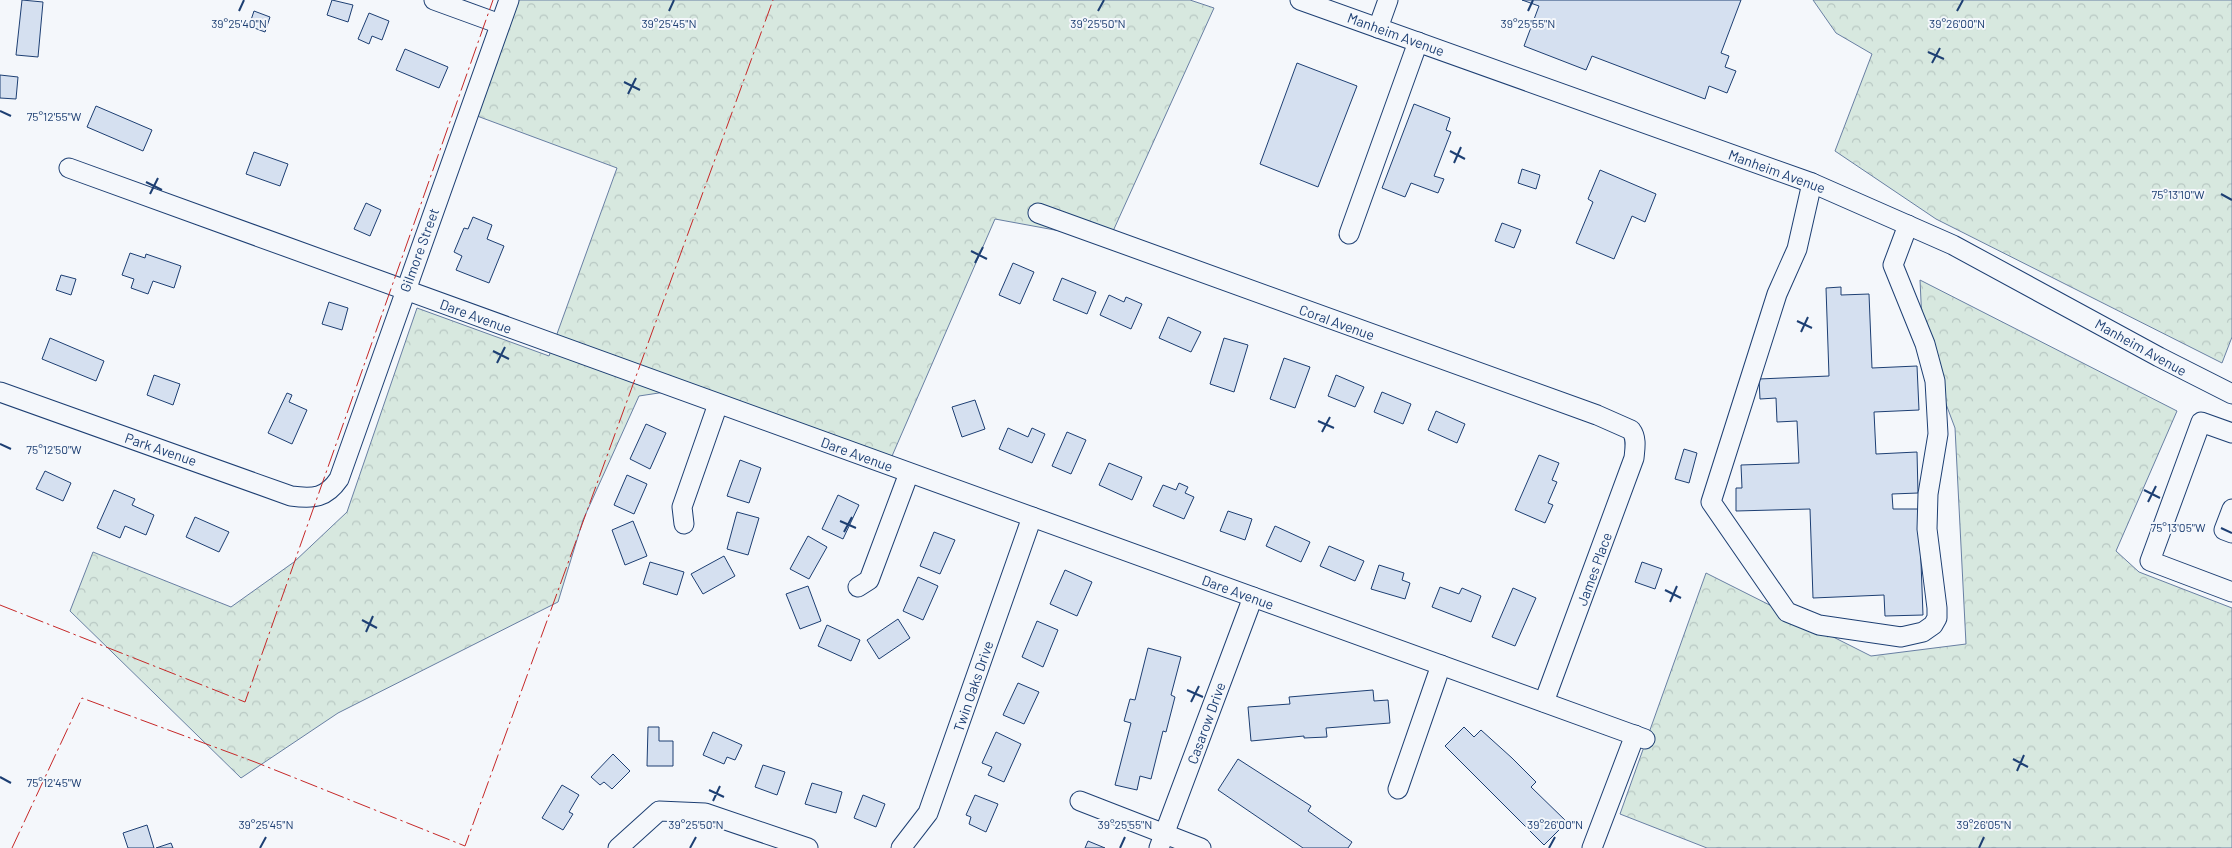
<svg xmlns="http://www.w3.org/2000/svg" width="2232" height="848" font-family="Barlow,sans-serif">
<defs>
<pattern id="forest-crowns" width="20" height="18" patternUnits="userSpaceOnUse" patternTransform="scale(1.25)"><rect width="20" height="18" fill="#d7e8df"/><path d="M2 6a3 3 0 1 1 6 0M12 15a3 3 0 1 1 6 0" fill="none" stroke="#b8c8c3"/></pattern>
</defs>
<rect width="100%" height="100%" fill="#f4f7fb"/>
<g fill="url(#forest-crowns)" stroke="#687fa3">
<path d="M510,0H1190L1214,8L1109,240L995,219L889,463L685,389L639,396L583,520L558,602L338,713L241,778L70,611L93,552L231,607L294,562L347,512L417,308L549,356L617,168L469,113Z"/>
<path d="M1813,0H2232V337L2222,363L1936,219L1835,151L1872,54L1836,33Z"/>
<path d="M1920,280L2177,411L2116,551L2139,572L2232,608V848H1707L1620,814L1706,573L1871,656L1966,644L1955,428L1923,343Z"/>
</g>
<g fill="#d5e0f0" stroke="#1d3f73">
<path d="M22,0L43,2L38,57L16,55Z"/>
<path d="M332,0L353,5L348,22L327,15Z"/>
<path d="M1522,0H1741L1721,53L1729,56L1725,67L1736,71L1727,93L1709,86L1705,99L1592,56L1586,70L1524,46L1539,6Z"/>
<path d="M254,11L270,17L265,32L249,26Z"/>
<path d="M369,13L389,21L382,40L372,36L369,44L358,39Z"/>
<path d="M405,49L448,67L439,88L396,70Z"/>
<path d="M1297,63L1357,86L1318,187L1260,164Z"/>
<path d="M0,75L18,77L16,99L0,98Z"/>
<path d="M1414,104L1450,118L1446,130L1451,132L1434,176L1444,179L1438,193L1411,183L1405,197L1382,188Z"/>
<path d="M96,106L152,130L143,151L87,127Z"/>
<path d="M254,152L288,164L280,186L246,174Z"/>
<path d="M1522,169L1540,175L1536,189L1518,183Z"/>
<path d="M1600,170L1656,194L1645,222L1632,216L1614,259L1576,243L1593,202L1588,199Z"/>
<path d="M366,203L381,210L370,236L354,229Z"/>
<path d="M473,217L492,225L487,239L504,246L489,283L456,270L462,256L454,252L464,228L468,229Z"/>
<path d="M1502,223L1521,230L1514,248L1495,241Z"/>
<path d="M130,253L145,258L146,254L181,266L174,288L153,281L148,294L131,288L134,279L122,275Z"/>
<path d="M1013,263L1034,272L1020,304L999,295Z"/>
<path d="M61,275L76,279L71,295L56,290Z"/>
<path d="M1062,278L1096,292L1087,314L1053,300Z"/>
<path d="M1841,287V295L1869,294L1872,368L1917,366L1919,410L1874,412L1876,454L1917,452L1918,493L1892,494L1893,509H1919L1923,615L1885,616L1884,595L1813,598L1810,509L1736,511V488H1742L1741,465L1799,463L1797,421L1777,422L1776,398L1760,399L1759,379L1829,376L1826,288Z"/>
<path d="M1109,295L1124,302L1126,297L1142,304L1131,329L1100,315Z"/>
<path d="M329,302L348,308L342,330L322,324Z"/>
<path d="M1168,317L1201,332L1191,352L1159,338Z"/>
<path d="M50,338L104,361L96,381L42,359Z"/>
<path d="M1224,338L1248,345L1234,392L1210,384Z"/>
<path d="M1284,358L1310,367L1295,408L1270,399Z"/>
<path d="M154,375L180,384L173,405L147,395Z"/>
<path d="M1336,375L1364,387L1355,407L1328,396Z"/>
<path d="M1382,392L1411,404L1403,424L1374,412Z"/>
<path d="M287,393L292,395L289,402L307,410L292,444L268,433Z"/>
<path d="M975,400L985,429L962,437L952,407Z"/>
<path d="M1436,411L1465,424L1457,443L1428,430Z"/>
<path d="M646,424L666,433L650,469L630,459Z"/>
<path d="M1008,428L1028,437L1032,428L1045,434L1032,463L999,449Z"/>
<path d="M1067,432L1086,440L1071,474L1052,466Z"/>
<path d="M1684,449L1697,453L1689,483L1675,479Z"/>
<path d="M1539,455L1559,463L1552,480L1557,482L1548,503L1553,505L1545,523L1515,510Z"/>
<path d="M740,460L761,468L749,503L727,496Z"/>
<path d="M1109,463L1142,477L1132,500L1099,485Z"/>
<path d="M45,471L71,483L63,501L36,489Z"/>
<path d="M627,475L647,484L634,514L614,505Z"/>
<path d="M1179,483L1188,487L1185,493L1194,497L1184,519L1153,506L1163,485L1176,490Z"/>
<path d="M114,490L135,499L132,505L154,515L146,535L125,526L120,538L97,528Z"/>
<path d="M838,495L859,505L843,539L822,529Z"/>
<path d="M1228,511L1252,519L1245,540L1220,531Z"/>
<path d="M737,512L759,518L748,555L727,549Z"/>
<path d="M195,517L229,532L219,552L186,537Z"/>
<path d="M633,521L647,556L625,565L612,530Z"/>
<path d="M1275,526L1310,542L1301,562L1266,546Z"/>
<path d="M934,532L955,540L940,574L920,566Z"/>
<path d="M808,536L827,547L809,579L790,569Z"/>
<path d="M1329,546L1364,561L1355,581L1320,566Z"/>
<path d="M724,556L735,576L703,594L691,574Z"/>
<path d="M650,562L684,572L677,595L643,584Z"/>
<path d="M1642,562L1662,569L1655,589L1635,582Z"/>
<path d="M1379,565L1404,573L1402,580L1410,583L1405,599L1371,589Z"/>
<path d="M1065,570L1092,582L1077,616L1050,604Z"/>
<path d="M918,577L938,586L923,620L903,611Z"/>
<path d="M808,586L821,621L800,629L786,594Z"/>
<path d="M1440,587L1459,594L1462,588L1481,596L1471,622L1432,607Z"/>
<path d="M1513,588L1536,598L1515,646L1492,637Z"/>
<path d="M898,619L910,638L879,659L867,640Z"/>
<path d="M1037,621L1058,630L1043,667L1022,657Z"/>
<path d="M827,625L860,640L851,661L818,646Z"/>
<path d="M1148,648L1181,657L1171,695L1175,697L1166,732L1163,731L1151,779L1140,776L1137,790L1115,785L1131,723L1124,721L1130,699L1135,700Z"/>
<path d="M1018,683L1039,692L1024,724L1003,715Z"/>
<path d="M1373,690L1374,701L1388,700L1390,723L1326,728L1327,737L1304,738V736L1251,741L1248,707L1290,704L1289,697Z"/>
<path d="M648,727H659V741H673V766H647Z"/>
<path d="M1464,727L1474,737L1481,730L1512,758L1536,782L1531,787L1567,822L1544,845L1445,746Z"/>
<path d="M713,732L742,745L735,760L727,757L724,764L703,755Z"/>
<path d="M996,732L1021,744L1004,782L988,775L992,767L982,763Z"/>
<path d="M613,754L630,771L612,789L604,782L600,785L591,777Z"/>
<path d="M1238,759L1311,806L1308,811L1352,842L1348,848H1303L1218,790Z"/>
<path d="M763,765L785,772L777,795L755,787Z"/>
<path d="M812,783L842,792L836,813L805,804Z"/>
<path d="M562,785L579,795L569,812L573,814L563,830L542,818Z"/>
<path d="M863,795L885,804L876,827L854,818Z"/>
<path d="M975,795L998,804L986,832L969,824L971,817L966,815Z"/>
<path d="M147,825L154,848H128L123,833Z"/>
<path d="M1088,841L1105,848H1085Z"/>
<path d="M171,843L173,848H156Z"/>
</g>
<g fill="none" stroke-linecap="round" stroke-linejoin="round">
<defs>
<g id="minor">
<path d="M434,0L500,24"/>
<path d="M1300,0L1812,183L1953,245L2159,357L2232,394"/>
<path d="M1378,28L1388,0"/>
<path d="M69,168L1645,739"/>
<path d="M1812,183L1797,249L1777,294L1711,502L1787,612L1819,625L1901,637L1923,632L1933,625L1937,618V608L1927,529L1928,494L1938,434L1935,381L1925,344L1893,265L1908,225"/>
<path d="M1038,213L1597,415L1631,430C1637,438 1635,448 1634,458L1544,702"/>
<path d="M1349,234L1418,42"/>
<path d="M0,392L291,496C314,499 326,498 339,479L509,0"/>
<path d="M2232,433L2201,422L2150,561L2232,592"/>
<path d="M2232,509L2224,530L2232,533"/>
<path d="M684,524L682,507L718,404"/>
<path d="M858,587L869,580L909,473"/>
<path d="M1398,789L1441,665"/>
<path d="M1080,801L1201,848"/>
<path d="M618,848L659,811L705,813L808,848"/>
<path d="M901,848L928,813L1032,517"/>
<path d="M1159,848L1253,597"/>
<path d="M1592,848L1635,735"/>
</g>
</defs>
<use href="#minor" stroke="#1d3f73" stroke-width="21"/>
<use href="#minor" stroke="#f4f7fb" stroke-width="19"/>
<g stroke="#c62828" stroke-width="1" stroke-dasharray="18 4 2.5 4" stroke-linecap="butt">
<path d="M0,605L245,702L493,0"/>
<path d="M12,848L82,698L255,762L465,846L773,0"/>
</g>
</g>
<path fill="none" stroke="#1d3f73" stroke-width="2" d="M239,11L244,0M669,11L674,0M1098,11L1104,0M1528,11L1533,0M1957,11L1963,0M1928,52L1944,59M1932,63L1940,48M624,82L640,90M628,94L636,78M0,111L11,116M1450,151L1465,159M1454,163L1461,147M146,182L162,190M150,194L158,178M2221,194L2232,200M971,251L987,259M975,263L983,247M1797,321L1812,328M1801,332L1808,317M493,351L509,359M497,363L505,347M1318,421L1334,428M1322,432L1330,417M0,444L11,449M2144,490L2160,498M2148,502L2156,486M840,521L856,528M2221,528L2232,533M844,532L852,517M1665,590L1681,598M1670,602L1677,586M362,620L377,628M366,632L373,616M1187,690L1203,697M1191,702L1199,686M2013,759L2028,767M2017,771L2024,755M0,777L11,783M709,790L724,797M713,801L720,786M260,848L266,837M690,848L696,837M1120,848L1125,837M1549,848L1555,837M1979,848L1984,837"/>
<g text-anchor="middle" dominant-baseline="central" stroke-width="4" stroke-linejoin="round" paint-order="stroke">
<g font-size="14" fill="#1d3f73" stroke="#f4f7fb">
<text transform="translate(1396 34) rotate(20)">Manheim Avenue</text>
<text transform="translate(1777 171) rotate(20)">Manheim Avenue</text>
<text transform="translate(419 250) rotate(-70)">Gilmore Street</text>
<text transform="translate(476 316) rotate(20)">Dare Avenue</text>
<text transform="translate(1337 322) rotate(20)">Coral Avenue</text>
<text transform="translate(2141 347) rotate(29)">Manheim Avenue</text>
<text transform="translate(161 449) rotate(19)">Park Avenue</text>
<text transform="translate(857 454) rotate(20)">Dare Avenue</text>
<text transform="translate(1594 569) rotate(-70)">James Place</text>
<text transform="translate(1238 592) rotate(20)">Dare Avenue</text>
<text transform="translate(973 686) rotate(-71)">Twin Oaks Drive</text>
<text transform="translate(1206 723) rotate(-70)">Casarow Drive</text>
</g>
</g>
<g font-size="12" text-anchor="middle" fill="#1d3f73" stroke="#f4f7fb" stroke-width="4" stroke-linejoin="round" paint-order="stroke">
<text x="1957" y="28">39°26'00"N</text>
<text x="239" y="28">39°25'40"N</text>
<text x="669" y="28">39°25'45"N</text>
<text x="1098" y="28">39°25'50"N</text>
<text x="1528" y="28">39°25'55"N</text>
<text x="54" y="121">75°12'55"W</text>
<text x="2178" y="199">75°13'10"W</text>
<text x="54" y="454">75°12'50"W</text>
<text x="2178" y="532">75°13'05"W</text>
<text x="54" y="787">75°12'45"W</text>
<text x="266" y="829">39°25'45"N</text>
<text x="696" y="829">39°25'50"N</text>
<text x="1125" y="829">39°25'55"N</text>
<text x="1555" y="829">39°26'00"N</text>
<text x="1984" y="829">39°26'05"N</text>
</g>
</svg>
